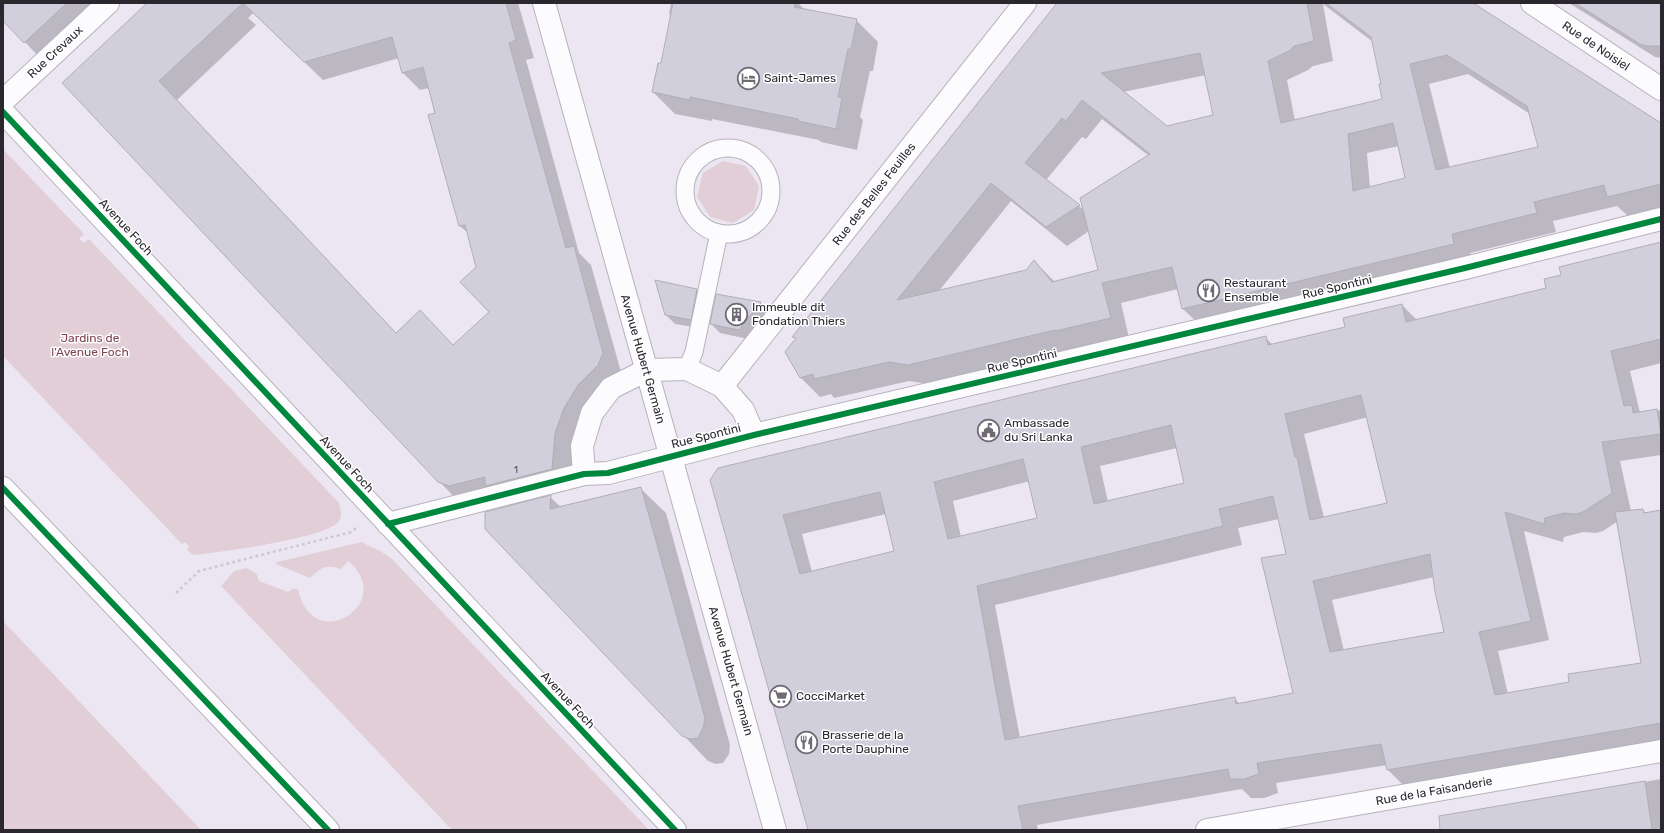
<svg xmlns="http://www.w3.org/2000/svg" width="1664" height="833" font-family="Rubik,sans-serif">
<rect width="100%" height="100%" fill="#ece6f3"/>
<g fill="#e1ced7">
<path d="M3,149L84,234L79,239L84,243L89,239L339,503C340,509 343,515 339,521C329,538 216,553 193,555L187,550L189,546L185,542L182,544L3,356Z"/>
<path d="M723,161L746,166L759,186L754,210L733,223L710,217L697,197L703,173Z"/>
<path d="M362,542C373,549 384,551 393,560L649,830H452L221,586L234,571L246,568L256,573L259,581L288,592L293,589H298C313,658 398,602 348,561L341,569C326,564 321,567 310,578L276,564L277,562Z"/>
<path d="M3,621L201,830L3,829Z"/>
</g>
<g fill="#0003" fill-rule="evenodd">
<path d="M3,3H106L44,62L3,19Z"/>
<path d="M148,3H518L534,58L526,60L579,253L591,265L621,372L573,451L570,487L457,500L63,83ZM253,13L323,80L399,58L402,72L420,90L429,88L460,226L469,234L490,312L454,346L397,334L177,100L256,25L248,18ZM428,66L413,70V68Z"/>
<path d="M671,3H798L805,10L856,20L878,42L873,71H870L860,117L863,120L857,150L821,142L819,140L712,119V121L675,114L653,92L662,64L671,17L669,14Z"/>
<path d="M1058,3H1472L1661,124V208L1628,216L1617,206L1553,221L1556,232L1470,253L1473,264L1203,328L1183,309L1178,289L1121,303L1129,338L928,384L909,381L834,398L831,394L820,397L800,377L796,339L794,337ZM1323,4L1373,42L1382,85L1383,100L1295,121L1287,80L1308,70L1313,66L1333,61ZM1468,74L1530,114L1539,148L1450,168L1429,84ZM1206,75L1214,116L1167,127L1123,92ZM1102,119L1149,156L1084,210L1046,180L1082,137L1086,139ZM1399,146L1407,179L1370,188L1367,153ZM1011,201L1067,246L1089,231L1100,271L1055,282L1034,261L1026,271L939,291Z"/>
<path d="M1569,3H1661V58L1655,57Z"/>
<path d="M1661,243V363L1630,371L1640,413L1661,410V455L1620,461L1631,511L1643,510L1646,513L1661,511V745L1407,789L1388,770L1387,765L1276,783L1278,793L1264,798H1251L1242,789L1037,825L1038,830H809L711,480L1266,338L1273,345L1346,328L1402,305L1417,320L1548,289L1562,276ZM1368,417L1388,504L1324,518L1304,434ZM1177,448L1185,484L1108,502L1100,466ZM1030,481L1039,518L961,537L953,501ZM886,514L896,552L812,572L802,534ZM1279,519L1287,555L1294,694L1240,704L1235,699L1020,738L995,605L1242,545L1238,528ZM1618,521L1643,664L1570,683L1508,694L1498,651L1549,640L1524,531L1563,542L1564,537L1583,532L1596,533L1603,531ZM1434,577L1445,632L1344,651L1332,600Z"/>
<path d="M696,290L706,299L699,328L675,324L666,315Z"/>
<path d="M717,295L761,303L770,312L748,339L720,333L711,324Z"/>
<path d="M640,488L666,513L730,745L729,754L723,763L716,764L708,761L486,529L550,497L561,507Z"/>
<path d="M1661,779V830H1447L1445,817Z"/>
</g>
<g fill="#d1cfdb" stroke="#b0aeb8" fill-rule="evenodd">
<path d="M3,3H67L24,43L3,21Z"/>
<path d="M147,3H506L516,40L509,43L566,248L574,246L603,353L598,365L578,385L564,408L555,433L552,469L485,486V477L449,486L438,482L62,83ZM243,3L304,62L392,37L402,73L423,67L435,113L428,115L459,226L465,225L476,267L460,282L489,312L453,345L420,310L396,333L159,81Z"/>
<path d="M673,3H795L794,7L857,19L851,49H848L838,97L842,98L836,129L798,121V119L690,97V100L652,92L658,63H661Z"/>
<path d="M1057,3H1307L1314,41L1294,46L1289,51L1268,61L1281,123L1382,99L1379,84H1381L1371,37L1326,3H1473L1661,123V184L1607,197L1604,185L1534,202L1537,213L1452,234L1454,244L1182,309L1172,267L1102,283L1111,318L1055,331V330L908,365L889,362L814,379L813,374L800,378L785,352L796,338L792,337ZM1200,53L1213,115L1167,126L1101,73ZM1447,55L1527,106L1538,147L1436,170L1410,64ZM1082,100L1150,154L1080,198L1098,270L1052,282L1034,260L1026,270L897,300L991,183L1046,227L1080,205L1025,163L1062,118L1066,121ZM1393,123L1405,178L1353,191L1348,134Z"/>
<path d="M1575,3H1661V46H1647L1640,44Z"/>
<path d="M1661,242V339L1611,351L1624,406L1632,405L1633,413L1657,409L1661,434L1602,442L1612,493L1583,512L1576,514L1564,513L1545,518L1544,524L1505,512L1531,621L1479,632L1495,695L1569,682L1568,674L1641,663L1615,512L1643,509L1644,513L1661,510V723L1387,770L1381,744L1257,763L1259,774L1244,779H1230L1228,769L1018,806L1023,830H808L710,480L718,468L1266,336L1268,345L1345,327L1343,318L1402,304L1406,322L1546,288L1544,279L1561,275L1559,267ZM1361,395L1387,503L1310,520L1297,457H1295L1285,414ZM1171,425L1184,483L1094,504L1081,447ZM1023,459L1037,518L948,539L934,482ZM880,492L894,551L800,574L783,515ZM1273,496L1286,554L1261,558L1293,693L1236,704L1235,697L1005,740L977,586L1223,526L1219,509ZM1430,554L1435,592L1444,632L1330,652L1313,581Z"/>
<path d="M655,280L697,289L691,320L665,315Z"/>
<path d="M716,294L761,302L739,330L710,324Z"/>
<path d="M641,487L705,718L703,728L698,738L690,739L682,736L485,529V512L551,495L550,509Z"/>
<path d="M1645,781L1652,830H1440L1439,816Z"/>
</g>
<g fill="none" stroke-linecap="round" stroke-linejoin="round">
<defs>
<g id="service">
<circle cx="728" cy="191" r="43"/>
<path d="M687,369L694,352L719,233"/>
</g>
<g id="minor">
<path d="M1532,3L1661,89"/>
<path d="M3,101L108,3"/>
<path d="M3,112L675,830"/>
<path d="M722,386L1025,3"/>
<path d="M584,474L582,446L592,413L611,388L647,370L687,369L722,386L743,410L754,435"/>
<path d="M388,524L584,474L608,473L754,435L1465,268L1661,219"/>
<path d="M1207,830L1661,751"/>
</g>
<path id="tertiary" d="M544,3L775,830"/>
<path id="secondary" d="M3,488L328,830"/>
</defs>
<use href="#service" stroke="#b6b2bb" stroke-width="19"/>
<use href="#minor" stroke="#b6b2bb" stroke-width="24"/>
<use href="#tertiary" stroke="#b6b2bb" stroke-width="24"/>
<use href="#secondary" stroke="#b6b2bb" stroke-width="24"/>
<path stroke="#cccad0" stroke-width="2.5" stroke-dasharray="3 3" stroke-linecap="butt" d="M176,593L199,571L351,532L356,528"/>
<use href="#service" stroke="#fcfbfd" stroke-width="17"/>
<use href="#minor" stroke="#fcfbfd" stroke-width="22"/>
<use href="#tertiary" stroke="#fcfbfd" stroke-width="22"/>
<use href="#secondary" stroke="#fcfbfd" stroke-width="22"/>
<defs>
<g id="cycleway">
<path d="M3,112L675,830"/>
<path d="M3,488L328,830"/>
<path d="M388,524L584,474L608,473L754,435L1465,268L1661,219"/>
</g>
</defs>
<use href="#cycleway" stroke="#fff" stroke-width="8"/>
<use href="#cycleway" stroke="#00873e" stroke-width="6"/>
</g>
<defs>
<symbol id="hotel-ring" viewBox="-11 -11 22 22"><circle r="9.5" fill="#fff" stroke="#6f6a74" stroke-width="1.5"/><path d="M-6-4.5h1.5V1H6V5H4.5V3h-9V5H-6ZM-4 0a1.8 1.8 0 1 1 3.6 0ZM.5 0V-2.5h3Q6-2.5 6 0Z" fill="#6f6a74"/></symbol>
<symbol id="restaurant-ring" viewBox="-11 -11 22 22"><circle r="9.5" fill="#fff" stroke="#6f6a74" stroke-width="1.5"/><path d="M-5-6h1v4h1v-4h1v4h1v-4h1v5L-1.5 .5V6h-2V.5L-5-1ZM5-6V6H3V1.5H1.5Q1.5-4 5-6Z" fill="#6f6a74"/></symbol>
<symbol id="building-ring" viewBox="-11 -11 22 22"><circle r="9.5" fill="#fff" stroke="#6f6a74" stroke-width="1.5"/><path d="M-4-6H4V6H1V3H-1V6H-4ZM-2.5-4.3h1.7v1.8h-1.7ZM.8-4.3h1.7v1.8H.8ZM-2.5-1h1.7V.8h-1.7ZM.8-1h1.7V.8H.8Z" fill="#6f6a74"/></symbol>
<symbol id="civic-ring" viewBox="-11 -11 22 22"><circle r="9.5" fill="#fff" stroke="#6f6a74" stroke-width="1.5"/><path d="M-.6-6.5H3V-4.5H.6V-3L4-1V1h2V6H-6V1h2V-1L-.6-3ZM-1.2 2.5V6h2.4V2.5Z" fill="#6f6a74"/></symbol>
<symbol id="supermarket-ring" viewBox="-11 -11 22 22"><circle r="9.5" fill="#fff" stroke="#6f6a74" stroke-width="1.5"/><path d="M-6-5.5h2.5l.6 2H6L4.5 2H-2.5L-4.4-4H-6ZM-1.5 3.2a1.3 1.3 0 1 0 .1 0ZM3 3.2a1.3 1.3 0 1 0 .1 0Z" fill="#6f6a74"/></symbol>
</defs>
<g fill-rule="evenodd">
<use href="#hotel-ring" x="736" y="66" width="25" height="25"/>
<use href="#restaurant-ring" x="1196" y="278" width="25" height="25"/>
<use href="#building-ring" x="724" y="302" width="25" height="25"/>
<use href="#civic-ring" x="976" y="418" width="25" height="25"/>
<use href="#supermarket-ring" x="768" y="684" width="25" height="25"/>
<use href="#restaurant-ring" x="794" y="730" width="25" height="25"/>
</g>
<g text-anchor="middle" dominant-baseline="central" stroke-width="3" stroke-linejoin="round" paint-order="stroke">
<g font-size="10" fill="#56535c">
<text x="516" y="470">1</text>
</g>
<g font-size="12" fill="#2b272f" stroke="#fff">
<text transform="translate(1596 46) rotate(34)">Rue de Noisiel</text>
<text transform="translate(55 52) rotate(-43)">Rue Crevaux</text>
<text transform="translate(874 194) rotate(-52)">Rue des Belles Feuilles</text>
<text transform="translate(126 227) rotate(47)">Avenue Foch</text>
<text transform="translate(1337 287) rotate(-13)">Rue Spontini</text>
<text transform="translate(643 359) rotate(74)">Avenue Hubert Germain</text>
<text transform="translate(1022 361) rotate(-13)">Rue Spontini</text>
<text transform="translate(706 436) rotate(-14)">Rue Spontini</text>
<text transform="translate(347 464) rotate(47)">Avenue Foch</text>
<text transform="translate(731 671) rotate(74)">Avenue Hubert Germain</text>
<text transform="translate(568 700) rotate(47)">Avenue Foch</text>
<text transform="translate(1434 791) rotate(-10)">Rue de la Faisanderie</text>
</g>
<g font-size="12" fill="#2b272f" stroke="#fff" text-anchor="start">
<text x="764" y="78">Saint-James</text>
<text x="1224" y="283">Restaurant<tspan x="1224" dy="14">Ensemble</tspan></text>
<text x="752" y="307">Immeuble dit<tspan x="752" dy="14">Fondation Thiers</tspan></text>
<text x="1004" y="423">Ambassade<tspan x="1004" dy="14">du Sri Lanka</tspan></text>
<text x="796" y="696">CocciMarket</text>
<text x="822" y="735">Brasserie de la<tspan x="822" dy="14">Porte Dauphine</tspan></text>
</g>
<g font-size="12" fill="#7d4351" stroke="#fff">
<text x="90" y="338">Jardins de<tspan x="90" dy="14">l'Avenue Foch</tspan></text>
</g>
</g>
<rect width="1664" height="833" fill="none" stroke="#2b272f" stroke-width="8"/>
</svg>
